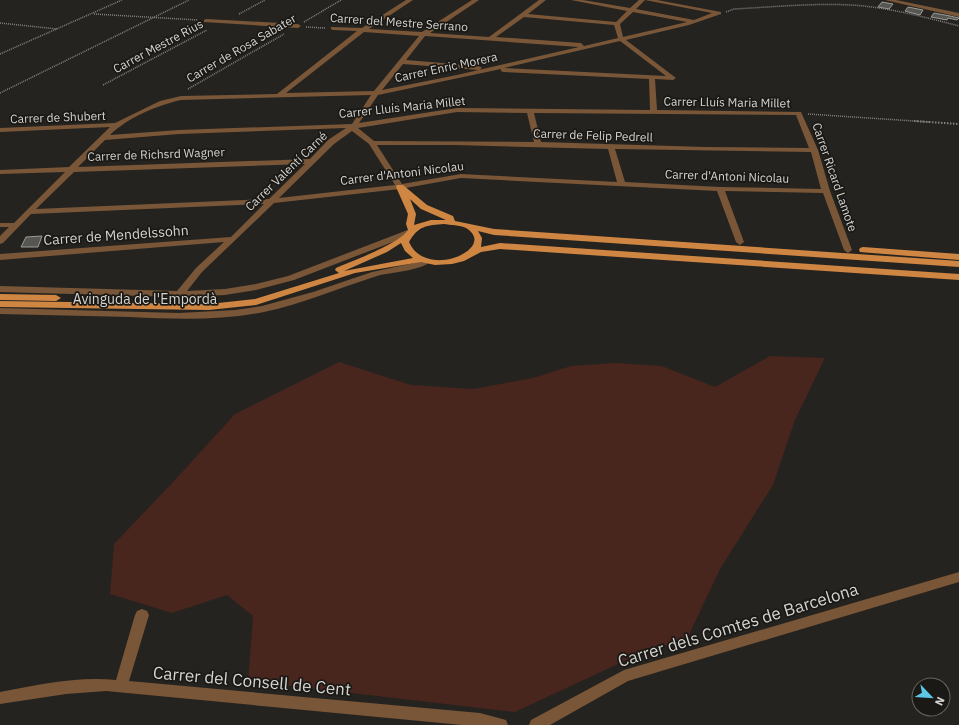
<svg xmlns="http://www.w3.org/2000/svg" width="959" height="725" font-family="'IBM Plex Sans',sans-serif">
<rect width="100%" height="100%" fill="#25231f"/>
<path fill="#48251d" d="M770,356L825,358L795,420L773,485L720,569L688,637L633,657L515,712L248,681L253,616L227,595L172,613L110,594L114,544L174,481L235,414L339,362L411,385L473,389L533,378L571,366L615,363L662,366L715,387Z"/>
<g fill="#565752" stroke="#9c9c97">
<path d="M882,2L893,4L889,9L878,7Z"/>
<path d="M908,7L923,10L920,15L905,11Z"/>
<path d="M934,13L950,16L959,18L957,20L948,18L947,20L931,17Z"/>
<path d="M42,236L38,247H21L26,237Z"/>
</g>
<g fill="none" stroke-linecap="round" stroke-linejoin="round">
<g stroke="#858380" stroke-width="1.5" stroke-dasharray="1 1" stroke-linecap="butt">
<path d="M726,12L734,9C773,7 812,3 851,5C887,7 924,17 959,26"/>
<path d="M94,14L198,20"/>
<path d="M239,14L265,0"/>
<path d="M304,22L341,0"/>
<path d="M0,23L57,29"/>
<path d="M306,27L325,28"/>
<path d="M0,54L122,0"/>
<path d="M103,85L207,30"/>
<path d="M188,89L284,34"/>
<path d="M0,93L189,0"/>
<path d="M808,114L929,122"/>
</g>
<path stroke="#858380" stroke-width="2" stroke-dasharray="1.5 1.5" stroke-linecap="butt" d="M914,121L959,124"/>
<g fill="#795637" fill-rule="evenodd">
<path d="M406,0H413L369,29L422,32L472,0H479L430,33L489,37L539,0H546L528,14L616,22L627,11L571,0H583L630,8L639,0H645L636,9L694,20L712,13L645,0H657L721,12V14L689,25L626,40L676,78L673,80L655,79L657,110L801,112L818,150L830,191L852,250L848,253L844,250L823,193L725,191L744,242L740,245L736,242L717,191L461,178L400,189L274,203L202,272L187,291L225,289L256,284L288,276L405,231L408,230L412,233L411,235L294,280L256,290L225,295L180,297L0,292V286L177,291L196,268L224,242L0,260V254L231,237L264,204L31,214L3,243L0,244V236L9,227H0V223H14L65,172L0,174V170L69,167L110,127L0,132V128L115,123L160,101L181,96L277,94L357,31L333,30L331,29V27L362,28ZM633,12L687,22L623,37L620,24ZM524,17L614,25L618,38L584,46L581,43L496,37ZM364,32L419,36L374,91L286,93ZM425,36L579,47L457,75L382,90L403,64L479,70L482,68L479,66L406,60ZM620,41L666,76L504,68ZM501,69V71L503,72L649,79L650,110L457,108L359,123L378,95ZM371,95L352,124L179,130L110,135C127,118 158,105 181,100ZM457,112L527,113L534,142L374,141L358,128ZM534,113L796,115L809,148L705,147L541,142ZM346,128L328,140L310,159L78,167L105,140L179,134ZM352,131L369,144L395,185L279,198L334,144ZM377,145H455L608,149L617,182L461,174L402,184ZM615,149L811,152L821,189L720,187L625,182ZM305,164L269,199L36,209L74,172Z"/>
<path d="M885,0H896L959,13V17Z"/>
<path d="M206,19L298,24L301,26L298,28L204,22V20Z"/>
<path d="M427,258L430,259L431,261C422,271 390,272 377,276C339,288 302,304 264,312C220,321 174,319 130,317C87,316 43,315 0,314V308L179,313L235,310L262,306L313,292L372,272L414,263Z"/>
<path d="M959,572V582L628,681L550,725H529L531,720L624,670Z"/>
<path d="M142,609L147,611L149,615L129,681L480,713L506,720L508,725H462L106,691L66,694L0,704V692C38,685 77,676 116,680L135,615L137,611Z"/>
</g>
<g fill="#d08643" fill-rule="evenodd">
<path d="M397,185H403L427,205L453,216L455,221L494,229L959,261V267L494,235L478,231L482,238L481,247L500,243L959,274V280L500,249L481,252L464,261L452,264L435,265L421,262L355,273L256,305L209,310L0,307V301L209,304L255,299L339,273L335,270L336,268C352,261 399,244 408,230L406,224L408,214L396,187ZM410,199L421,209L446,220H431L414,225L416,214ZM444,224C450,225 460,225 466,228C499,248 426,281 409,242C418,226 427,225 444,224ZM401,243L405,251L413,258L344,271L387,252Z"/>
<path d="M863,247L959,254V260L860,252L859,250L860,248Z"/>
<path d="M0,294L56,295L61,298L56,301L0,300Z"/>
</g>
</g>
<g text-anchor="middle" dominant-baseline="central" stroke-width="3.5" stroke-linejoin="round" paint-order="stroke">
<g font-size="12" fill="#d5d4d1" stroke="#1b1915">
<text transform="translate(399 22) rotate(4)">Carrer del Mestre Serrano</text>
<text transform="translate(158 46) rotate(-28)">Carrer Mestre Rius</text>
<text transform="translate(241 48) rotate(-30)">Carrer de Rosa Sabater</text>
<text transform="translate(446 67) rotate(-12)">Carrer Enric Morera</text>
<text transform="translate(727 102) rotate(1)">Carrer Lluís Maria Millet</text>
<text transform="translate(402 107) rotate(-6)">Carrer Lluís Maria Millet</text>
<text transform="translate(58 117) rotate(-2)">Carrer de Shubert</text>
<text transform="translate(593 135) rotate(2)">Carrer de Felip Pedrell</text>
<text transform="translate(156 154) rotate(-2)">Carrer de Richsrd Wagner</text>
<text transform="translate(286 171) rotate(-44)">Carrer Valentí Carné</text>
<text transform="translate(402 173) rotate(-7)">Carrer d'Antoni Nicolau</text>
<text transform="translate(727 176) rotate(2)">Carrer d'Antoni Nicolau</text>
<text transform="translate(835 177) rotate(71)">Carrer Ricard Lamote</text>
</g>
<g font-size="14" fill="#d5d4d1" stroke="#1b1915">
<text transform="translate(116 235) rotate(-4)">Carrer de Mendelssohn</text>
<text x="145" y="299">Avinguda de l'Empordà</text>
</g>
<g font-size="17" fill="#d5d4d1" stroke="#1b1915">
<text transform="translate(738 625) rotate(-17)">Carrer dels Comtes de Barcelona</text>
<text transform="translate(252 681) rotate(5)">Carrer del Consell de Cent</text>
</g>
</g>
<g transform="translate(931 697) rotate(115)"><circle r="19" fill="#1b1915" stroke="#656460"/>
<path d="M0-3L7 15L0 10L-7 15Z" fill="#5cc7e7"/>
<text y="-6" font-size="11" font-weight="bold" text-anchor="middle" fill="#d5d4d1">N</text>
</g>
</svg>
